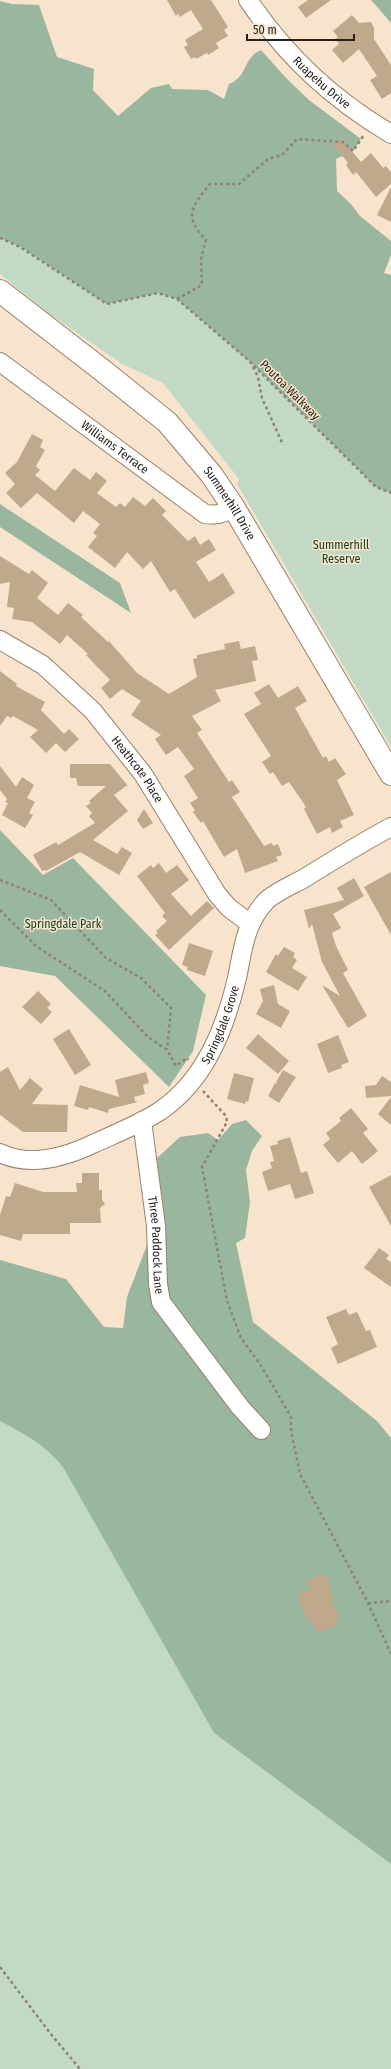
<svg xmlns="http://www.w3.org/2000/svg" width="391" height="2069" font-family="'Fira Sans Condensed',sans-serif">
<rect width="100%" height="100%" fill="#f8e4cc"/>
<g fill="#c2d9c6">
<path d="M0,238L142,296L158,293L177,299L247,359L376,487L391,493V747L237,484L239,479L163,383L122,364L47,312L0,274Z"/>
<path d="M0,1421C24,1434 48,1446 64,1469L214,1733L391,1864V2069H0Z"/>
</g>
<g fill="#99b69f">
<path d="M371,0H391V23Z"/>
<path d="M0,1L12,4L39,5L57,57L94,69L93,90L118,116L151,88L169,84L172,89L208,90L224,99L229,84C248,77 243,57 261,50L287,79L309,100L361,139L353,151L336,159L337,191L351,204L360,216L391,241V255L384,273L391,275V493L376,487L247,359L177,299L158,293L107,304L21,247L0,238Z"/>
<path d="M0,504L120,583L131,613L0,527Z"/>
<path d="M0,830L43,875L73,858L206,995L193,1051L169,1087L55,976L0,966Z"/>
<path d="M246,1120L262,1136L252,1151L246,1170L250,1202L245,1238L236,1243L253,1322L377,1421L391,1438V1864L214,1733L64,1469C48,1446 24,1434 0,1421V1260L66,1279L104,1327L123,1328L127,1297L162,1206L157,1158L180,1137L208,1133L218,1140L232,1124Z"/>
</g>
<g fill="#c0a88d">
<path d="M167,0H211L228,27L224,30L228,36L216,43L219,48L208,55L207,53L196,59L195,57L191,59L184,47L188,45L185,40L203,29L191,10L180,17L178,14L176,16Z"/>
<path d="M308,0H331L306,18L298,7Z"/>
<path d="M352,15L359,23L371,22L374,28V39L391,65V93L382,99L370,80L377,76L359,49L343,63L332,50L339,44L335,39L338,37L333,31Z"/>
<path d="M341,138L361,162L371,153L383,168L386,166L391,172V184L376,197L356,172L353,175L346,165L348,163L333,144Z"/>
<path d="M391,187V222L377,215Z"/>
<path d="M32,434L43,440L40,447L45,450L36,466L40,470L35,475L55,491L74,468L90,480L96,472L107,481L97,493L116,507L120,503L125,507L133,497L145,506L153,498L166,511L162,515L188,541L195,536L200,545L209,539L216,550L196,562L209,582L223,573L235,593L194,619L175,589L170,592L151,561L143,569L127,552L115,568L88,547L97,536L93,533L100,524L83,511L74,523L37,493L21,508L6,493L15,484L5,473L17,462Z"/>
<path d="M0,556L29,574L32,570L48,583L37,598L58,615L68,603L83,615L81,617L108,642L109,641L137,673L169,694L197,677L193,659L197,658V655L225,649L224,644L239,641L241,649L255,646L258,660L252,661L256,681L215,690L221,701L192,716L202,730L197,733L229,782L232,780L240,792L232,797L264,846L272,843L273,846L278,844L282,855L276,857L278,861L245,873L237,849L224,857L203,821L201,823L193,812L195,810L190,803L198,798L184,776L194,769L178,747L166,755L155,739L161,735L131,715L141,701L122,689L110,699L101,688L110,680L86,655L88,654L67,635L60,644L32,622L12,619L14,608L7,607L10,582L0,584Z"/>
<path d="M0,671L17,684L16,686L45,702L41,710L64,734L69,729L79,739L65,752L56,743L46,753L30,737L38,730L13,716L11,718L7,716L0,726Z"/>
<path d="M269,684L278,698L298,686L307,701L295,708L323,758L326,756L329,762L335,758L346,774L337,780L354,815L340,821L343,827L332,833L330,827L317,834L304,809L306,807L289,782L282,786L273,772L270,774L262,762L271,756L244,714L261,704L254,693Z"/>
<path d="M70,764H110L128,786H126L114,795L128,811L93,840L117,854L122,847L132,853L119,875L80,852L46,871L45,870L42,871L33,855L56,842L58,845L95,823L89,816L92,813L86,806L91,803L89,801L106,786H78L76,778H70Z"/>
<path d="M0,766L16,787L22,777L34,785L27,798L35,802L29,813L33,815L25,828L2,815L8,803L5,802L7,799L0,790Z"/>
<path d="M144,809L153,823L143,829L137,820Z"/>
<path d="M159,863L166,873L177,865L189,880L171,894L191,916L207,901L214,908L169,950L155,935L158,933L156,931L167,921L162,916L165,913L137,876L151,865L153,868Z"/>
<path d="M391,872V935L364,887Z"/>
<path d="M354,878L364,896L333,914L341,928L332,933L336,946L348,970L343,973L367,1016L348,1028L322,985L340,996L322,962L312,924L309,929L304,910L344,900L337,888Z"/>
<path d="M189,943L213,951L205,976L187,970L188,967L182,965Z"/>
<path d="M284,947L295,953L293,957L297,960L292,968L307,977L298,991L266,972L276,954L278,956Z"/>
<path d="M274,985L278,1004L290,1011L281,1028L256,1014L263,1001L260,989Z"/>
<path d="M38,991L51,1004L47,1008L52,1012L41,1024L22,1007Z"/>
<path d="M69,1029L91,1065L75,1075L53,1039Z"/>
<path d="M258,1034L289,1061L278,1074L246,1048Z"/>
<path d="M338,1035L349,1062L341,1065L342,1068L328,1073L317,1044Z"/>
<path d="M8,1067L20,1090L30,1078L43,1089L32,1104L68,1105L67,1132H23L0,1115V1072Z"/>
<path d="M283,1070L296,1077L279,1103L268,1096L275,1083L278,1084L276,1082Z"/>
<path d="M146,1072L149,1083L143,1085L145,1094L134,1097L135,1101L138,1102L109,1109L108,1113L89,1107L88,1110L74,1106L80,1085L119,1097L115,1080Z"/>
<path d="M234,1073L254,1078L248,1102L246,1101L245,1104L227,1099Z"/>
<path d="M382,1076L391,1082V1096L366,1098L365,1086L376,1085Z"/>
<path d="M391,1097V1125L378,1114Z"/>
<path d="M351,1108L368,1129L363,1133L378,1151L362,1164L352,1151L338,1163L323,1145L330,1139L326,1133L341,1121L339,1118Z"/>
<path d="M290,1137L301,1173L307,1171L314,1193L295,1199L290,1184L268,1191L262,1172L272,1168L270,1162L274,1161L270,1146L278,1144L277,1141Z"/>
<path d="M82,1173H99V1190H102V1200L105,1204L100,1208L101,1223H70V1234H23L21,1241L0,1235V1215L6,1196L10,1197L15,1183L43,1192H77L76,1183H82Z"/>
<path d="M391,1175V1226L369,1187Z"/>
<path d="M379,1248L389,1255L386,1259L391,1262V1287L364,1268Z"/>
<path d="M346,1309L349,1315L357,1312L366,1331L370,1330L377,1347L338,1364L331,1348L338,1344L326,1317Z"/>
<path d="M324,1573L332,1589L330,1590L334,1600H332L340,1618L336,1620L337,1625L318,1633L313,1622L309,1624L297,1594L310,1588L306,1581Z"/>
</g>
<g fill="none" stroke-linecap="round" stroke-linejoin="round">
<defs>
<g id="minor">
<path id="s1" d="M248,0C287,57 332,99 391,134"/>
<path id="s2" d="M0,362L205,514C217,516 223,513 234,508"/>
<path id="s3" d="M0,640L43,665L93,711L143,774L217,894L228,907L249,923"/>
<path id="s4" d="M142,1121L156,1226L158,1284L161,1302L240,1407L261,1430"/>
<path id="s5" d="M0,1153C31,1168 66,1157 95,1143C117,1133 140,1124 160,1111C205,1080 225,1029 237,978C243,949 245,923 266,901C275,892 292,885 303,879C332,861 361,843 391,827"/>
</g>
<g id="major">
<path id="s6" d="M0,291L102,370L167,422L211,474L234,508L391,774"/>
</g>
</defs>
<use href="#minor" stroke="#94826c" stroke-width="20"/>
<use href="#major" stroke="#94826c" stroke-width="24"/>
<g stroke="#908272" stroke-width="2.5" stroke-dasharray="3 3" stroke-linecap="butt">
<path d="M0,238L20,247L107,304L158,293L177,299L247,359L376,487L391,493"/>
<path d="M177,299L202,285L201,259L206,240C183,217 192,206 210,184H239L268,159L282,155L297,139L343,142L353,151L364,135"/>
<path d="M253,367L258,377L262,398L283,445"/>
<path d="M0,880L51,900L106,958L141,978L171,1008L167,1050"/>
<path d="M0,910L36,946L105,991L148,1037L167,1050L176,1066L187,1058L188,1060"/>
<path d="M203,1091L226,1116L227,1122L202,1167L227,1301L241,1338L262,1367L291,1417V1431L300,1474L368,1603L391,1654"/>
<path d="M368,1603L391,1601"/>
<path d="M0,1967L50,2033L80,2069"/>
</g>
<use href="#minor" stroke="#fff" stroke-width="18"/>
<use href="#major" stroke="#fff" stroke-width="22"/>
</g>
<g text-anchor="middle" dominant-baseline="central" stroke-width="3" stroke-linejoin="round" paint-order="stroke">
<g font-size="12" fill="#292119" stroke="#f8e4cc">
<text stroke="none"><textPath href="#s1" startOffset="111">Ruapehu Drive</textPath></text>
<text transform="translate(290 390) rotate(45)">Poutoa Walkway</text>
<text stroke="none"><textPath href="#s2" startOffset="143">Williams Terrace</textPath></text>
<text stroke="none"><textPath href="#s6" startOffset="315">Summerhill Drive</textPath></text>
<text stroke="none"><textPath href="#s3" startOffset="191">Heathcote Place</textPath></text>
<text stroke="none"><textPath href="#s5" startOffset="279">Springdale Grove</textPath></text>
<text stroke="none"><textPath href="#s4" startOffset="125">Three Paddock Lane</textPath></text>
</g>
<g font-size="12" fill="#134424" stroke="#f8e4cc">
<text x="341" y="545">Summerhill<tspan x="341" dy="14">Reserve</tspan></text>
<text x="63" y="924">Springdale Park</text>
</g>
</g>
<path d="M247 34v6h107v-6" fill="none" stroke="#292119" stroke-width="2"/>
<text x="253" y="34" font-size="12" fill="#292119" stroke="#f8e4cc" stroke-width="3" paint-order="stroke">50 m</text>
</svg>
